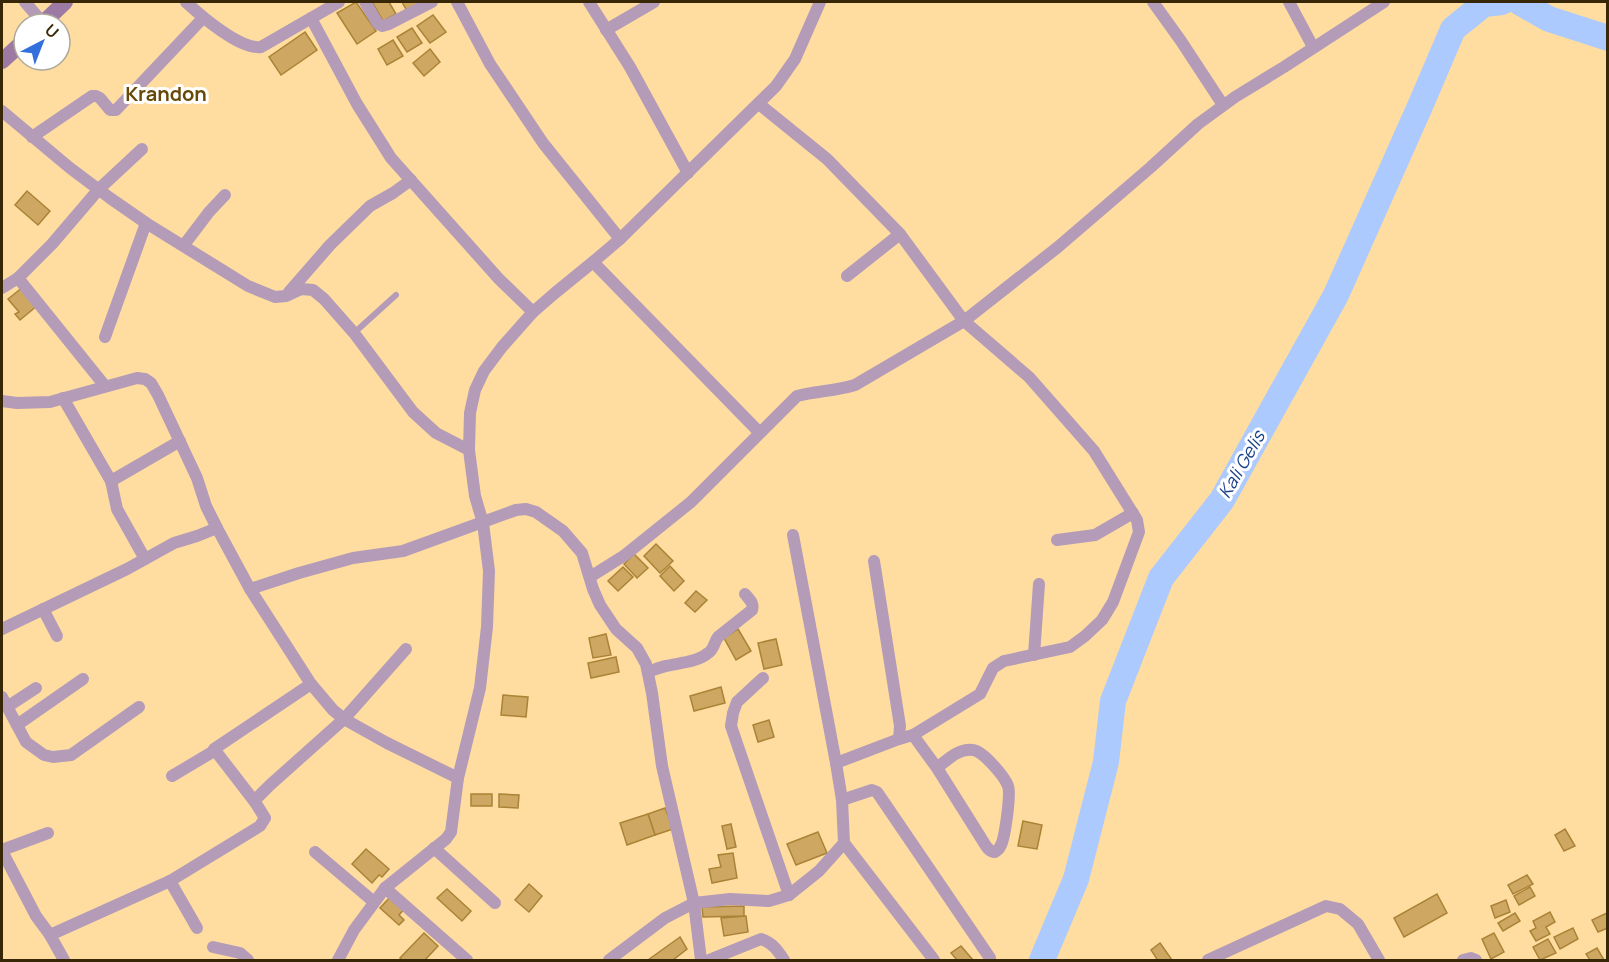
<svg xmlns="http://www.w3.org/2000/svg" width="1609" height="962" font-family="Manrope,sans-serif">
<rect width="100%" height="100%" fill="#ffdda1"/>
<g fill="none" stroke-linecap="round" stroke-linejoin="round">
<g stroke="#accafd" stroke-width="26">
<path d="M1519,2L1549,19L1608,38"/>
<path d="M1042,960L1076,879L1106,762L1113,701L1161,578L1222,500L1336,295L1421,104L1453,29L1484,4L1502,2"/>
</g>
</g>
<g fill="#cea862" stroke="#aa8336" stroke-width="1.5">
<path d="M356,2L376,31L357,44L337,13Z"/>
<path d="M372,2H389L396,14L383,21Z"/>
<path d="M402,2H423L407,11Z"/>
<path d="M433,15L446,32L430,43L417,26Z"/>
<path d="M412,28L422,43L407,52L397,37Z"/>
<path d="M305,32L317,50L281,75L269,57Z"/>
<path d="M393,40L403,56L387,65L378,49Z"/>
<path d="M430,49L440,62L424,76L413,63Z"/>
<path d="M27,191L50,211L38,225L15,205Z"/>
<path d="M23,287L38,305L20,320L15,314L19,312L8,299Z"/>
<path d="M656,544L673,561L660,573L644,556Z"/>
<path d="M634,554L648,568L637,578L624,564Z"/>
<path d="M670,566L684,581L674,591L660,576Z"/>
<path d="M623,567L633,577L618,591L608,581Z"/>
<path d="M696,591L707,600L695,612L685,603Z"/>
<path d="M738,629L751,651L736,660L724,638Z"/>
<path d="M606,634L611,655L593,658L589,638Z"/>
<path d="M776,639L782,665L764,669L758,643Z"/>
<path d="M616,657L619,672L591,678L588,663Z"/>
<path d="M721,687L725,703L694,711L690,696Z"/>
<path d="M503,695L528,697L526,717L501,715Z"/>
<path d="M769,720L774,737L758,742L753,725Z"/>
<rect x="471" y="794" width="21" height="12"/>
<path d="M499,794L519,795L518,808L499,807Z"/>
<path d="M665,808L673,829L655,835L648,814Z"/>
<path d="M648,814L655,835L627,845L620,823Z"/>
<path d="M1023,821L1042,825L1037,849L1018,846Z"/>
<path d="M731,824L736,847L727,849L722,826Z"/>
<path d="M1565,829L1575,846L1564,851L1555,835Z"/>
<path d="M818,832L827,853L796,865L787,844Z"/>
<path d="M366,849L389,869L382,877L379,875L372,883L352,864Z"/>
<path d="M733,853L737,878L712,883L709,869L721,867L718,855Z"/>
<path d="M1527,875L1533,884L1513,894L1508,885Z"/>
<path d="M529,884L542,896L529,912L515,900Z"/>
<path d="M1530,887L1535,896L1519,905L1514,896Z"/>
<path d="M447,889L471,911L462,921L437,898Z"/>
<path d="M1437,894L1447,913L1404,937L1394,918Z"/>
<path d="M392,895L405,908L399,915L404,920L399,925L380,908Z"/>
<path d="M1506,900L1510,912L1495,918L1491,906Z"/>
<path d="M744,906V916L703,917L702,907Z"/>
<path d="M1550,912L1555,922L1546,927L1550,934L1536,941L1530,931L1536,928L1533,921Z"/>
<path d="M1515,913L1520,921L1503,931L1498,923Z"/>
<path d="M1607,913L1608,928L1598,932L1592,920Z"/>
<path d="M746,916L748,932L724,936L721,918Z"/>
<path d="M1573,928L1578,939L1560,949L1554,937Z"/>
<path d="M424,933L438,946L425,960H402L400,958Z"/>
<path d="M1494,933L1504,952L1491,959L1482,939Z"/>
<path d="M680,937L687,949L673,960H648Z"/>
<path d="M1548,939L1556,953L1540,960L1533,947Z"/>
<path d="M1160,943L1172,960H1155L1157,959L1151,950Z"/>
<path d="M961,946L973,960H957L951,953Z"/>
<path d="M1597,948L1604,960H1590L1586,954Z"/>
</g>
<g fill="none" stroke-linecap="round" stroke-linejoin="round">
<path stroke="#b49cb8" stroke-width="6" d="M354,333L396,295"/>
<g stroke="#b49cb8" stroke-width="12">
<path d="M25,2L43,23"/>
<path d="M186,2C200,15 240,50 261,47L339,2"/>
<path d="M365,2L378,24L382,26L389,24L432,2"/>
<path d="M457,2L490,64L543,143L620,239"/>
<path d="M589,2L630,67L688,173"/>
<path d="M1153,2L1181,41L1223,105"/>
<path d="M1289,2L1313,47"/>
<path d="M311,18L357,104L391,158L499,279L533,312"/>
<path d="M606,30L654,2"/>
<path d="M759,104L827,159L900,234L964,321L1029,377L1094,451L1137,520L1139,532L1113,602L1102,620L1085,636L1070,647L1004,661L993,668L980,694L913,735L899,739L900,726L874,561"/>
<path d="M2,111L70,168L110,198L146,223L248,286L275,297L286,296L301,289L313,290L324,299L354,333L413,412L436,433L469,450"/>
<path d="M32,137L92,96H96L100,98L110,110H116L203,18"/>
<path d="M184,245L209,212L225,195"/>
<path d="M593,262L759,432"/>
<path d="M847,276L900,234"/>
<path d="M18,278L105,386"/>
<path d="M2,288L18,278L52,244L99,189L142,149"/>
<path d="M289,292L330,245L370,206L393,193L411,180"/>
<path d="M105,337L146,223"/>
<path d="M63,398L111,481L117,509L145,559"/>
<path d="M2,401L17,403L50,402L137,378L145,379L151,383L158,395L197,478L206,506L217,528"/>
<path d="M111,481L180,441"/>
<path d="M793,535L836,763L899,739"/>
<path d="M1057,540L1095,535L1133,513"/>
<path d="M590,577L625,555L691,502L797,396C816,391 836,391 855,385L964,321L1058,247L1151,167L1198,124L1235,97L1284,67L1384,2"/>
<path d="M250,589L299,573L353,558L403,551L516,510L526,509L536,512L563,531L582,553L593,589L600,605L616,629L637,648L646,664L652,693L662,766L694,903L701,960"/>
<path d="M43,609L57,636"/>
<path d="M2,629L127,569L174,543L197,536L217,528L250,589L311,684L333,710L344,719L387,743L458,778"/>
<path d="M1034,655L1039,584"/>
<path d="M648,672C654,670 660,667 666,666C679,663 698,662 708,653C714,650 714,642 718,637L752,610C754,603 750,600 745,594"/>
<path d="M763,678L737,702L733,713L731,726L789,895"/>
<path d="M2,697L26,742L44,755L53,757L71,755L139,707"/>
<path d="M7,707L36,688"/>
<path d="M17,725L83,679"/>
<path d="M913,735L937,768C947,760 959,748 973,750C983,751 1005,777 1008,786C1011,794 1005,837 1001,845C999,849 999,849 995,852C988,852 985,844 981,838L937,768"/>
<path d="M172,776L214,751"/>
<path d="M842,800L872,790L877,792L990,958"/>
<path d="M255,802L214,749L311,684"/>
<path d="M844,843L934,960"/>
<path d="M434,848L495,903"/>
<path d="M2,850L48,833"/>
<path d="M2,851L36,916L50,935L64,960"/>
<path d="M315,852L374,902"/>
<path d="M170,881L197,928"/>
<path d="M385,888L467,960"/>
<path d="M50,935L170,881L260,826L265,818L255,802L257,798L270,785L344,719L406,649"/>
<path d="M213,947L240,953L248,960"/>
<path d="M338,960L354,930L385,888L446,839L451,832L458,778L480,688L487,627L489,571L483,523L475,496L469,450L470,413L475,390L484,371L502,347L533,312L555,293L593,262L620,239L776,86L795,59L820,2"/>
<path d="M609,960L665,918L694,903L730,899L769,901L789,895L819,871L844,843L842,800L836,763"/>
<path d="M709,960L761,939C773,943 778,951 784,960"/>
<path d="M1208,960L1326,906L1340,909L1358,924L1379,960"/>
<path d="M1463,960L1471,958L1476,960"/>
</g>
<g stroke="#9d7aa3" stroke-width="16">
<path d="M42,24L65,2"/>
<path d="M2,61L24,41"/>
</g>
</g>
<g text-anchor="middle" dominant-baseline="central" stroke-width="6" stroke-linejoin="round" paint-order="stroke">
<g font-size="18" font-style="italic" fill="#194189" stroke="#fff">
<text transform="translate(1241 464) rotate(-60)">Kali Gelis</text>
</g>
<g font-size="20" font-weight="bold" fill="#664908" stroke="#fff">
<text x="166" y="93">Krandon</text>
</g>
</g>
<rect width="1609" height="962" fill="none" stroke="#382706" stroke-width="6"/>
<g transform="translate(42 42) rotate(42)"><circle r="28" fill="#ffffff" stroke="#afa99b" stroke-width="1.5"/>
<path d="M0-4.5L10 22L0 15L-10 22Z" fill="#336fdd"/>
<text y="-9" font-size="16" font-weight="bold" text-anchor="middle" fill="#382706">U</text>
</g>
</svg>
